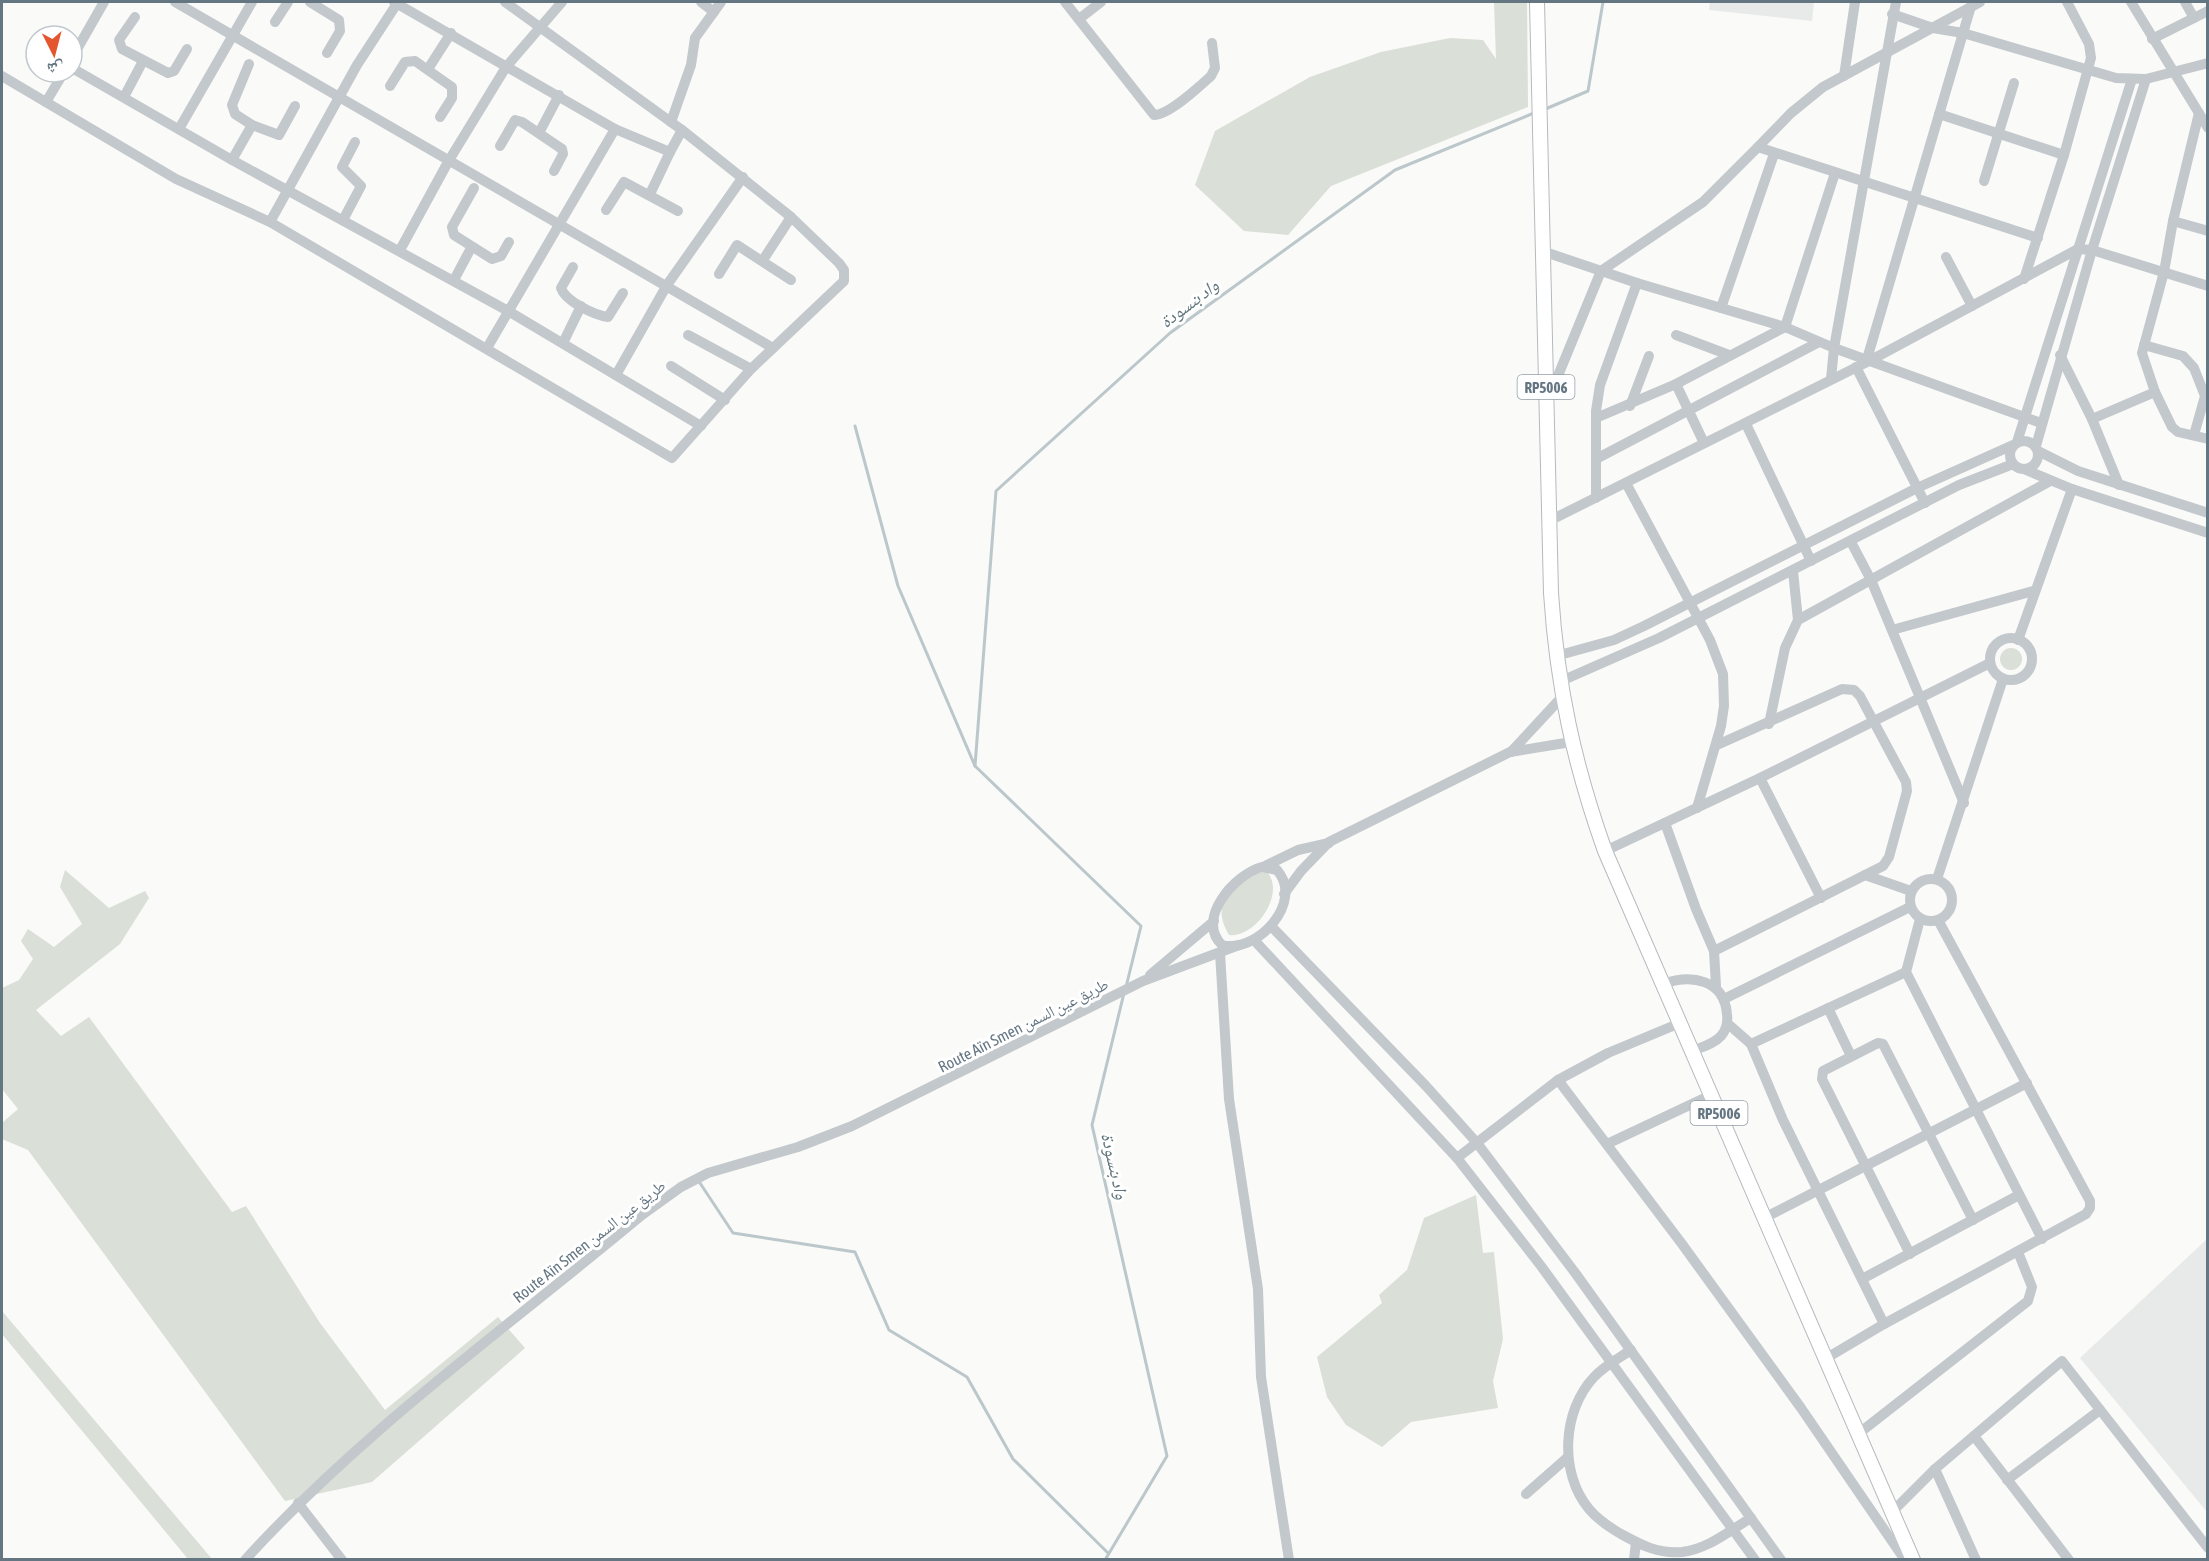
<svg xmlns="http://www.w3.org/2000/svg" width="2209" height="1561" font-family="'Asap Condensed','Noto Naskh Arabic',sans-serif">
<rect width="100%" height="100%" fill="#fafaf8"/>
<g fill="#e8e9e9">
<path d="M1710,2H1814L1812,21L1709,10Z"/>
<path d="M2207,1239V1512L2080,1358Z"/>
</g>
<g fill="#dadfd7">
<path d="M1494,2H1527L1528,107L1331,186L1288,235L1244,231L1195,185L1215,131L1310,77L1381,52L1450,38L1483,40L1496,59Z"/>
<circle cx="2011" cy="659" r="11"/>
<path d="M65,870L109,908L145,891L149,898L120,944L36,1010L61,1036L89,1017L232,1212L246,1206L320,1323L385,1410L498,1317L525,1348L372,1482L285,1501L28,1150L2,1139V1123L18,1109L2,1089V988L19,980L33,959L21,941L28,929L54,947L82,924L60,887Z"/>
<path d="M1267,872C1286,893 1256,938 1229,935C1211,904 1229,895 1249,873Z"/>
<path d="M1476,1195L1483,1253L1494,1252L1495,1262L1503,1339L1493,1381L1498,1408L1411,1422L1382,1447L1346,1425L1327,1397L1317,1357L1382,1303L1379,1295L1407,1270L1424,1218Z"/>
<path d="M2,1311L212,1559H188L2,1334Z"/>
</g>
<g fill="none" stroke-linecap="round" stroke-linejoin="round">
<g stroke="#bbc7cb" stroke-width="3">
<path d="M1543,110L1588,91L1603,2"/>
<path d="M855,426L898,586L975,766"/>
<path d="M1126,987L1141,926L975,766L996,491L1170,333L1395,170L1534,113"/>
<path d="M698,1180L733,1233L855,1252L889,1330L967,1377L1013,1459L1108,1553"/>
<path d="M1105,1560L1167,1456L1092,1125L1124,993"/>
</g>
<defs>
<path id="major" d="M1537,2L1551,593C1557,686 1574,764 1605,851L1913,1560"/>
</defs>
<use href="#major" stroke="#b5babe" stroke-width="16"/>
<g stroke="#c3c8cc" stroke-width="10">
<path d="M175,2L773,348"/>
<path d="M310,2L339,20L340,31L327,53"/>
<path d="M505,2L682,130"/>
<path d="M701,2L714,12"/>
<path d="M1065,2L1154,115C1169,115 1200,86 1211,76L1215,68L1212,43"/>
<path d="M2131,2L2208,128"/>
<path d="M2185,2L2194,18"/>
<path d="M1892,14L1933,28L1963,33L2116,78L2146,79L2208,63"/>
<path d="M135,17L119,40L122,49L168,73L174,71L187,49"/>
<path d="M1079,19L1101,2"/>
<path d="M275,22L288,2"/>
<path d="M2152,39L2208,11"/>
<path d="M72,58L104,2"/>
<path d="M249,64L232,105L235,114L252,125L279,135L295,106"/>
<path d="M72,68L232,160L510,312L701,426"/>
<path d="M428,69L451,33"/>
<path d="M2,76L176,179L270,222L672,458L751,369L844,281V270L839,263L791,217L682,130L670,152L615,129L394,2"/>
<path d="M1844,76L1855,2"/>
<path d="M390,86L405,62L415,61L452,87V98L440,117"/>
<path d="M124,97L143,61"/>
<path d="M46,102L64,72"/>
<path d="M2199,113L2173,221L2164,272L2142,353L2155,392L2172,427L2178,432L2208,439"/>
<path d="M1939,114L2064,155"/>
<path d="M671,122L691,65L695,38L721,2"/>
<path d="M179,129L252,2"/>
<path d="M539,133L559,95"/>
<path d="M500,146L515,120L522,122L562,149L563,154L554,171"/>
<path d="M1758,147L1791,113L1823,87L1980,2"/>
<path d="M232,160L252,125"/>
<path d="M1984,181L2014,83"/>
<path d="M474,188L452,227L454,235L492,259L501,256L509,242"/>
<path d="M650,194L670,152"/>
<path d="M606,210L624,182L678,211"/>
<path d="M343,220L361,186L342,167L355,142"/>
<path d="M2173,221L2208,231"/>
<path d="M270,222L357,65L398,2"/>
<path d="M400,250L448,162L506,67L562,2"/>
<path d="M1542,251L1637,283L1785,327L1834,348L2041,423"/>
<path d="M1946,257L1972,306"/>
<path d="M763,260L791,217"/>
<path d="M573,267L561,288C565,301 594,315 608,317L623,293"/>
<path d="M719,274L737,245L791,280"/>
<path d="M2024,279L2064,155L2091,58L2089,44L2067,2"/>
<path d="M454,280L471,248"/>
<path d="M1721,308L1774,154"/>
<path d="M688,335L751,369"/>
<path d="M1676,335L1729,355"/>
<path d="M563,343L581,306"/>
<path d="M2144,345L2183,356L2194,368L2205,396L2194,435"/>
<path d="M487,348L615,129"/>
<path d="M2060,355L2092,419L2119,485"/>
<path d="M1867,359L1971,6"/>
<path d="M671,366L725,400"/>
<path d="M1856,367L1925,503"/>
<path d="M616,375L667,285L743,177"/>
<path d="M1831,379L1834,348L1896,2"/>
<path d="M1676,384L1704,443"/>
<path d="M1548,400L1601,271L1703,202L1758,147L2038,238"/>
<path d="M1630,406L1649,356"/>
<path d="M1596,418L1676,384L1785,327L1835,173"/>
<path d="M2092,419L2155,392"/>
<path d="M1746,424L1811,561"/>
<circle cx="2024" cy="455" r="14"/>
<path d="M2017,442L2132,79"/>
<path d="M2036,446L2092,250L2146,79"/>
<path d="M2038,451L2078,471L2208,513"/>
<path d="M1596,459L1819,342"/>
<path d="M2026,470L2072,489L2208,533"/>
<path d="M1626,483L1710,640L1723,674L1724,706L1721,726L1697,808"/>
<path d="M1596,498V411L1600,385L1637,283"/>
<path d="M1549,521L1871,360L2078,249L2092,250L2208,286"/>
<path d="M1851,542L1871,580L1964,803"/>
<path d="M1793,571L1798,620"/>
<path d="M1892,630L2033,591"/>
<circle cx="2011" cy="659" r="21"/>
<path d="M2018,640L2072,489"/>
<path d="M1556,656L1614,640L1644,626L1917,488L2013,445"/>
<path d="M1559,682L1659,638L1959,485L2013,464"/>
<path d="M1769,724L1785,648L1798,620L2050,481"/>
<path d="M1511,752L1561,698"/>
<path d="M1760,778L1821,898"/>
<path d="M1665,823L1696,909L1714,951L1716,986"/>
<path d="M1605,851L1760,778L1990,663"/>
<path d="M1265,866L1298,850L1329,843"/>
<path d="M1262,867L1277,870C1305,902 1257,954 1222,945C1195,919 1235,874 1262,867Z"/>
<path d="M1865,875L1911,891"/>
<circle cx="1931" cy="900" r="21"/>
<path d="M1937,879L2003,679"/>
<path d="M1284,894L1301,871L1329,842L1510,752L1571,742"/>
<path d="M1920,919L1906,972L2042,1239"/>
<path d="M1271,926L1426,1086L1477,1143L1576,1274L1781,1560"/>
<path d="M1254,940L1457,1158L1541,1266L1755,1560"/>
<path d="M1714,951L1883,866L1889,857L1907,791L1906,782L1860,696L1854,690L1842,689L1717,745"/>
<path d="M1220,953L1229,1099L1258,1289L1261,1377L1289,1560"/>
<path d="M1150,975L1214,921"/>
<path d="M1663,984C1691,974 1724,979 1727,1014C1728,1022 1727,1029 1721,1036C1714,1044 1702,1047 1692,1051"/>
<path d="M1724,999L1910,907"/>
<path d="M1828,1008L1851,1056"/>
<path d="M1727,1023L1751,1044L1783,1120L1884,1324"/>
<path d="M1751,1044L1906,972"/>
<path d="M1558,1080L1682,1244L1801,1408L1905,1560"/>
<path d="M1607,1144L1711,1095"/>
<path d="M1457,1158L1558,1080L1608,1053L1680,1023"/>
<path d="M1764,1218L2027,1083"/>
<path d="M1910,1254L1822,1079L1823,1071L1878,1043L1883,1044L1973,1220"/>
<path d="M1862,1279L2019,1195"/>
<path d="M1631,1350C1619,1358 1604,1366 1594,1377C1562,1411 1559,1473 1589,1509C1598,1520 1609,1527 1621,1534C1641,1545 1658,1554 1682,1552C1708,1549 1729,1531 1751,1518"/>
<path d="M1825,1359L1884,1324L2086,1214L2090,1208V1201L1938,920"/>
<path d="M1858,1434L2028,1301L2032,1287L2018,1252"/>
<path d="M1974,1436L2069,1560"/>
<path d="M1935,1469L1976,1560"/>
<path d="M2007,1480L2100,1410"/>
<path d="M1526,1494L1568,1457"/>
<path d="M298,1503L342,1560"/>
<path d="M1892,1512L1935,1469L2062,1361L2208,1548"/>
<path d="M245,1560C363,1430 508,1327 642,1215L681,1187L708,1173L798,1147L852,1126L1143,981L1239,945"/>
<path d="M1634,1560L1636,1542"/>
</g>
<use href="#major" stroke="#fff" stroke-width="14"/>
</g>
<g text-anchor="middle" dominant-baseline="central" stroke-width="6" stroke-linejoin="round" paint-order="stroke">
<g fill="#fff" stroke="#939fa8" stroke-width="1.5">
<rect x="1517.5" y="375" width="57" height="24" rx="4.5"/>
<rect x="1690.5" y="1101" width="57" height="24" rx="4.5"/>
</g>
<g font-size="15" font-weight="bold" fill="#657683">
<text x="1546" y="387">RP5006</text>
<text x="1719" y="1113">RP5006</text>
</g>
<g font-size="16" fill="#657683" stroke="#fff">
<text transform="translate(1023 1025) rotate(-27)">Route Aïn Smen طريق عين السمن</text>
<text transform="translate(589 1241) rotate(-38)">Route Aïn Smen طريق عين السمن</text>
</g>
<g font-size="18" font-style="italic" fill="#60757c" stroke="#fff">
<text transform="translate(1189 303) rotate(-37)">واد بنسودة</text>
<text transform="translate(1115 1166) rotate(77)">واد بنسودة</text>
</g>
</g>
<rect width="2209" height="1561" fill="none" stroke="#657683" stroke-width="6"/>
<g transform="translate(54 54) rotate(174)"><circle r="28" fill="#ffffff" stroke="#c1c8cd" stroke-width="1.5"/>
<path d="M0-4.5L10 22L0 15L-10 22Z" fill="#e4572e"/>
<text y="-9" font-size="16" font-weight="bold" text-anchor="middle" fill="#657683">ش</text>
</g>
</svg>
